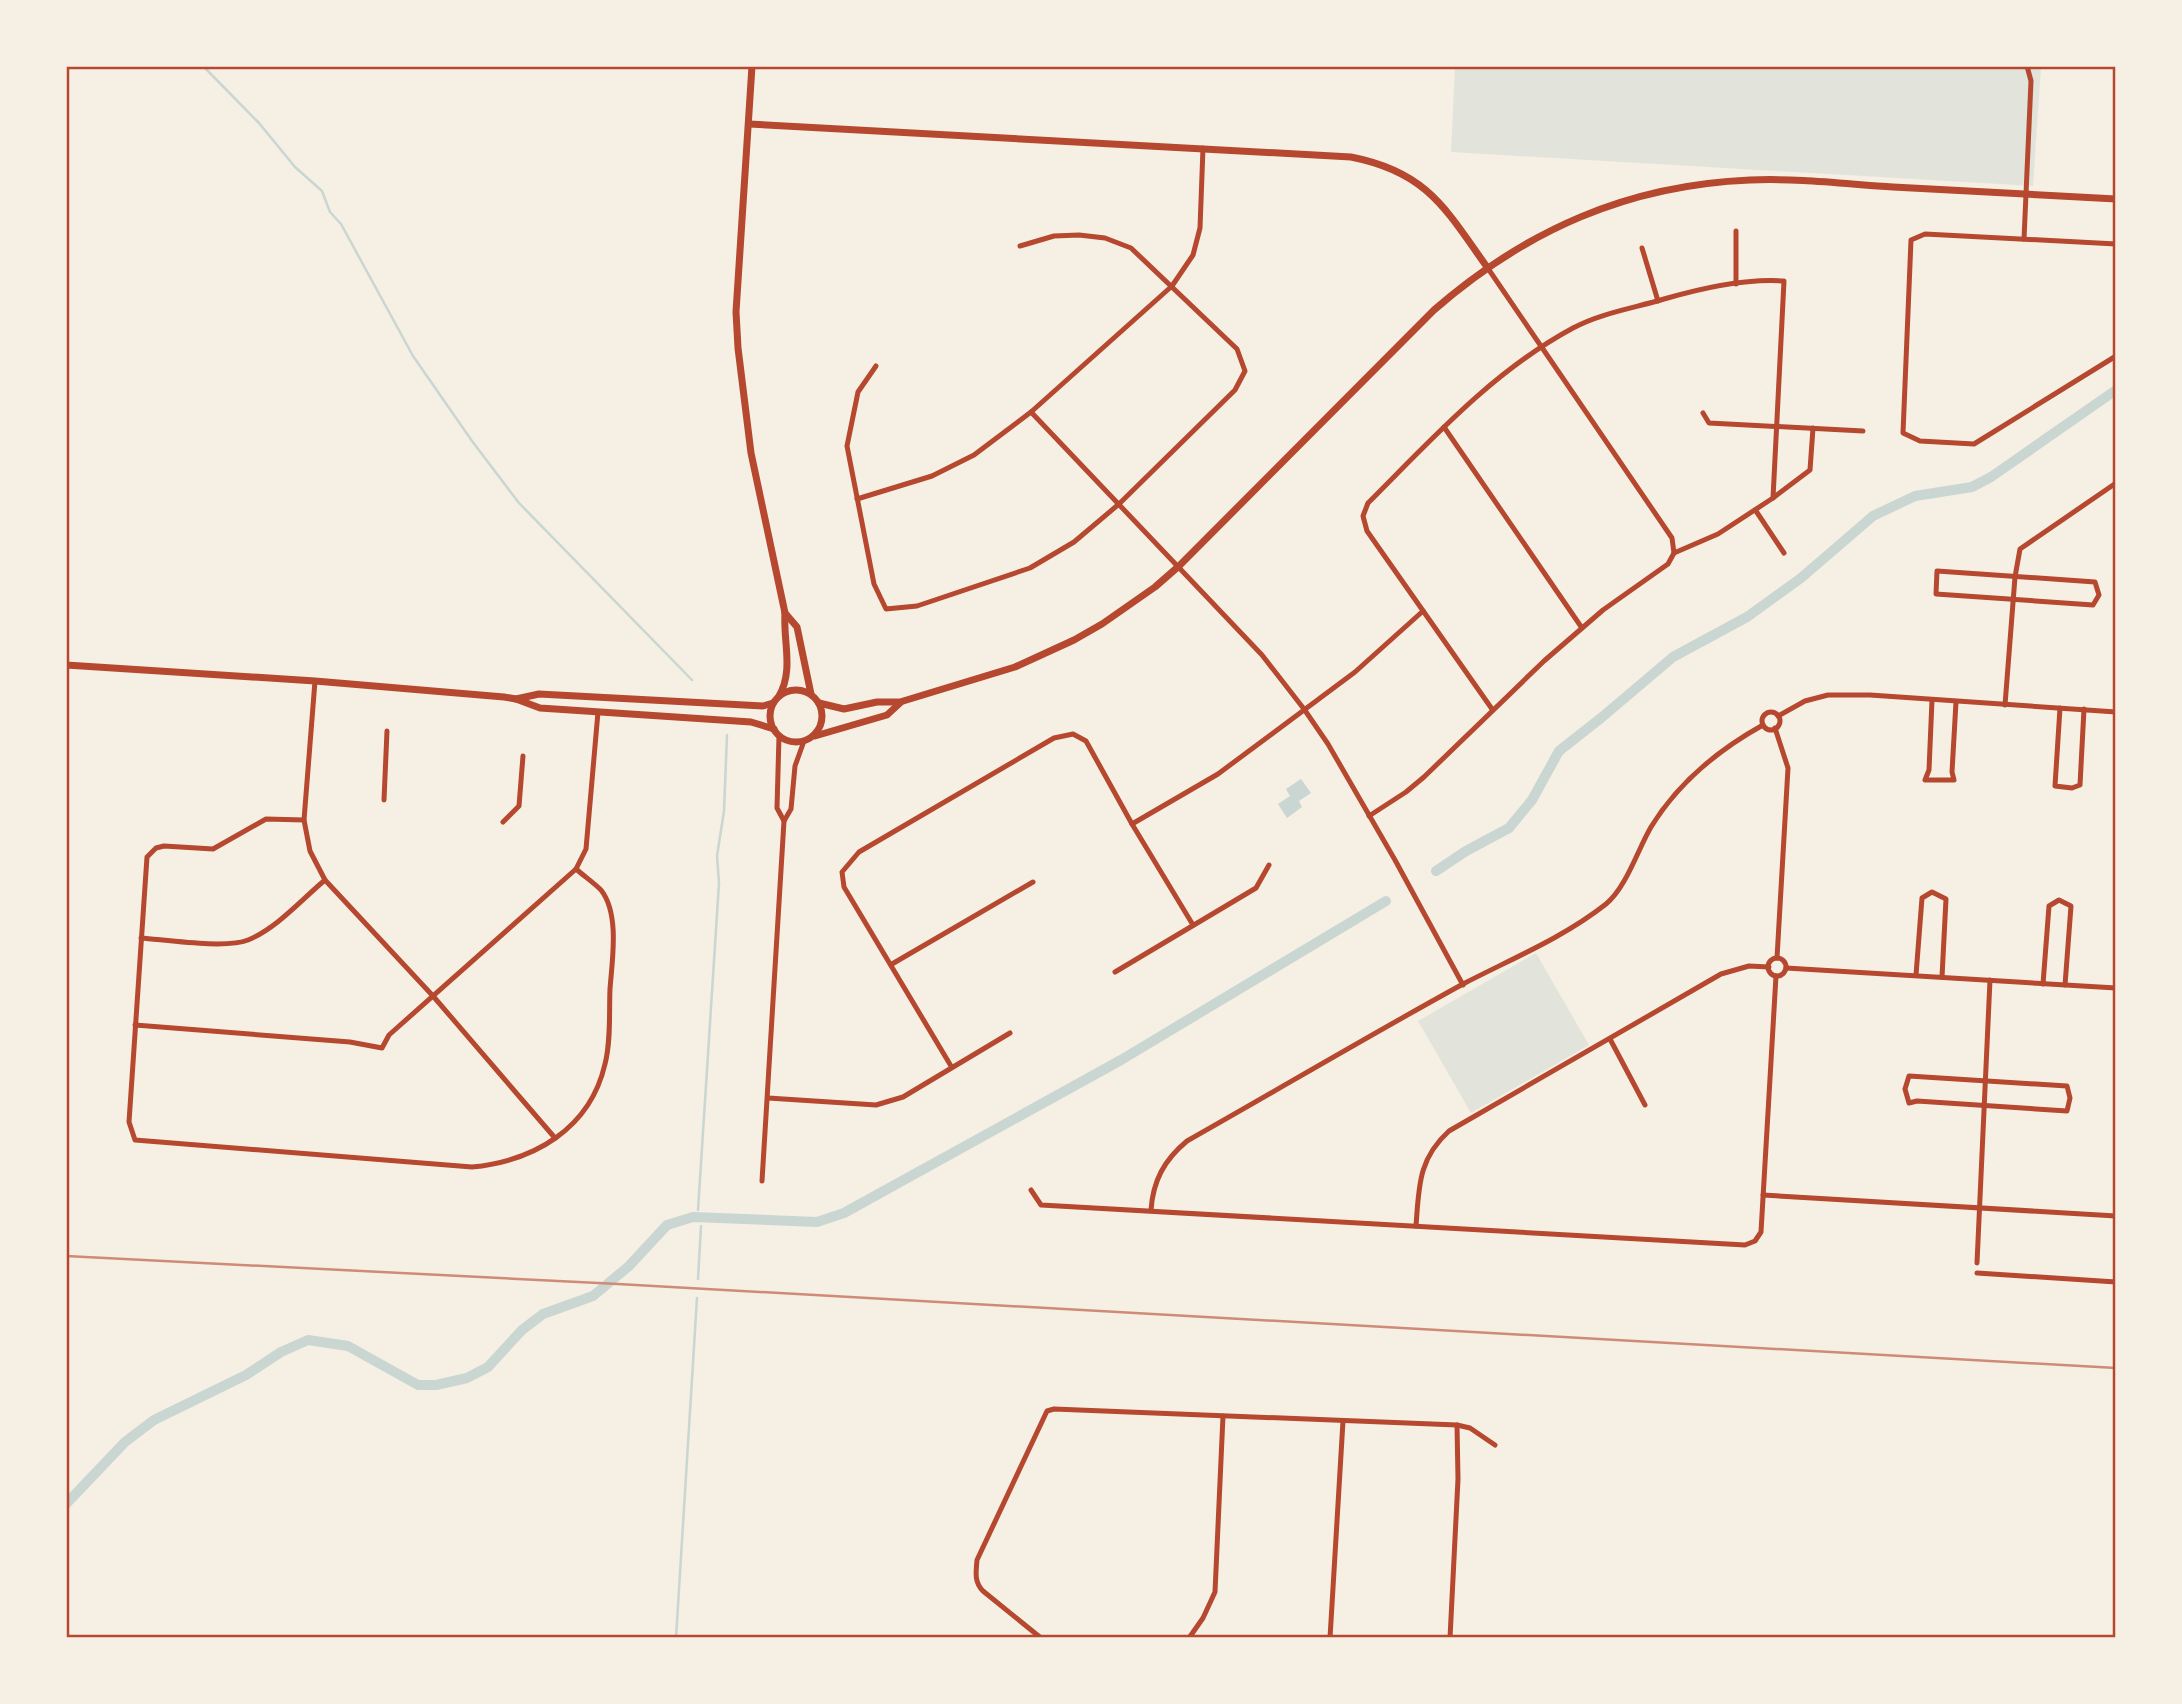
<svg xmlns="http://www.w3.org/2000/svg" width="2182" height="1704" font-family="'Fira Sans',sans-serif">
<rect width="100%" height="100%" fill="#f6efe4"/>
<g fill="#e2e4dc">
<path d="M1455,67H2041L2033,186L1451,152Z"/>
<path d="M1536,953L1589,1045L1471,1113L1418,1021Z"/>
</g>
<path fill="#c9d6d2" d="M1301,779L1311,793L1299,801L1302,807L1287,818L1278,804L1290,796L1286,789Z"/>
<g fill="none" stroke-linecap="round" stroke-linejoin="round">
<g stroke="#c9d6d2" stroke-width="2.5">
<path d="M203,66L259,123L295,167L322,191L330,212L341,224L413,356L472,441L519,503L692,680"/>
<path d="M698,1210L719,883L717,856L724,811L727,735"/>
<path d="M698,1279L701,1226"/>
<path d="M676,1638L697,1298"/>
</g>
<g stroke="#c9d6d2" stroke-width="10">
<path d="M1436,871L1466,851L1509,828L1532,800L1559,751L1601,718L1673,657L1747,617L1801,578L1873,516L1915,496L1972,487L1991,477L2116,390"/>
<path d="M66,1504L125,1442L154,1420L246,1375L281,1352L308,1340L348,1346L418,1385H436L467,1378L488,1367L522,1330L543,1314L593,1296L629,1266L667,1225L693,1217L817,1222L844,1213L1121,1060L1386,901"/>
</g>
<g stroke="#b5482f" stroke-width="5">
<path d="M1736,231V284"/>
<path d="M2024,239L2031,81L2027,66"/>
<path d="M2116,244L1925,234L1911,240L1903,433L1920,441L1974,444L2116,356"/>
<path d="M1642,248L1658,301"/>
<path d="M876,366L858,392L847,446L874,584L886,609L917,606L1030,568L1074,542L1119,504L1235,390L1245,371L1237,349L1131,248L1105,238L1079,235L1054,236L1020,246"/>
<path d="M1031,412L1262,655L1304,709L1328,744L1395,860L1463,985"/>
<path d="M1703,413L1709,423L1863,431"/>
<path d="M1444,427L1582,628"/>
<path d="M1773,498L1810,470L1813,428"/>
<path d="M857,499L932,476L974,455L1031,412L1172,286L1193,255L1200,228L1203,148"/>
<path d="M1756,511L1784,553"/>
<path d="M1937,571L2095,582L2099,595L2093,605L1936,594Z"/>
<path d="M315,681L304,820L310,851L325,880L433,996L555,1138"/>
<path d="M1932,700L1929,770L1925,780H1954L1952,772L1956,702"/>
<path d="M2005,705L2015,577L2020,549L2116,483"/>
<path d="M2060,708L2055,786L2072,788L2080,785L2084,709"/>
<path d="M1492,709L1367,531L1363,516L1368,503C1431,440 1493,371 1573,328C1601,313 1634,308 1664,299C1702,288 1745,278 1784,281L1773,498L1718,534L1674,553"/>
<circle cx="1771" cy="721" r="9"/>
<path d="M1778,716L1805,701L1828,695H1870L2116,712"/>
<path d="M1775,728L1788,768L1777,958"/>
<path d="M779,736L777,808L784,821"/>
<path d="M384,800L387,731"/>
<path d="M1369,816L1406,792L1424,777L1544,661L1603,610L1668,564L1674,553L1672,538L1487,267"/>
<path d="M304,820L266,819L213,849L164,846L156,848L147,857L129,1122L135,1140L472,1167C534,1161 590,1129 605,1064C611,1041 609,1013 610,989C612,961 620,914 601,890C594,883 584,876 576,869"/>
<path d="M503,822L519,806L523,756"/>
<path d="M1132,824L1218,774L1355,672L1423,611"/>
<path d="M141,938C167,940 226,949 248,940C277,928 301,900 325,880"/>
<circle cx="1777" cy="967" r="9"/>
<path d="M892,964L1033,882"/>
<path d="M1786,968L2116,988"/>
<path d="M1115,972L1256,888L1269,865"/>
<path d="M1916,975L1922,898L1932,892L1946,899L1942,977"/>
<path d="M2043,984L2049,906L2059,900L2071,906L2065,985"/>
<path d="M135,1025L350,1042L382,1048L389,1035L576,869L586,849L598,712"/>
<path d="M1610,1039L1645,1105"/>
<path d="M951,1066L844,887L842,872L859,852L1054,738L1073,734L1086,741L1132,824L1193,925"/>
<path d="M1909,1076L2067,1086L2070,1098L2067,1111L1917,1101L1909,1103L1905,1089Z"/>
<path d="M768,1098L876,1105L903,1097L1010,1033"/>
<path d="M762,1181L784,821L791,809L795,766L804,741"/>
<path d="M1031,1190L1041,1205L1745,1245L1755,1241L1761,1232L1776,976"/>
<path d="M1763,1195L2116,1216"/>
<path d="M1151,1210C1153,1181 1164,1160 1187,1141C1279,1089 1370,1035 1463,984C1511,959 1563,938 1606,904C1626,888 1638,849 1651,827C1678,783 1718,750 1763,725"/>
<path d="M1416,1226C1419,1187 1418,1159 1449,1131L1721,974L1749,966L1769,967"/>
<path d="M1977,1263L1990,980"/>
<path d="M1977,1273L2116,1282"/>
<path d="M1041,1638L983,1591C974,1582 976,1572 977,1560L1047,1411L1054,1409L1457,1425L1470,1428L1495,1445"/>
<path d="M1189,1638L1203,1618L1215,1592L1223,1416"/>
<path d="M1330,1638L1343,1421"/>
<path d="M1450,1638L1458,1479L1457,1425"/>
</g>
<g stroke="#b5482f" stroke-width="7">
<path d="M752,66L736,312L738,348L751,453L785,613C783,642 794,670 779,696"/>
<path d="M749,124L1351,157C1427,172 1445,208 1487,267"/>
<path d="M785,613L797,627L811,694"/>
<path d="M66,665L315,681L504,697L516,699L540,708L751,722L774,729"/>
<circle cx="796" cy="716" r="26"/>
<path d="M516,699L539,694L763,706L773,703"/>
<path d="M819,703L844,709L877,702H900L1015,667L1074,640L1102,624L1155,587L1179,566L1434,310C1526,230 1628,185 1750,180C1798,178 1846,184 1893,187C1967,191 2041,195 2116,199"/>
<path d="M815,736L887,715L900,703"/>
</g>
<path stroke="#cf8b77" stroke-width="2.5" d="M66,1256L618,1284L2116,1368"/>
</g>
<rect width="2182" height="1704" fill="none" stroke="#f6efe4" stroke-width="136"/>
<rect x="68" y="68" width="2046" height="1568" fill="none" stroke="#b5482f" stroke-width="2.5"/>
</svg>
